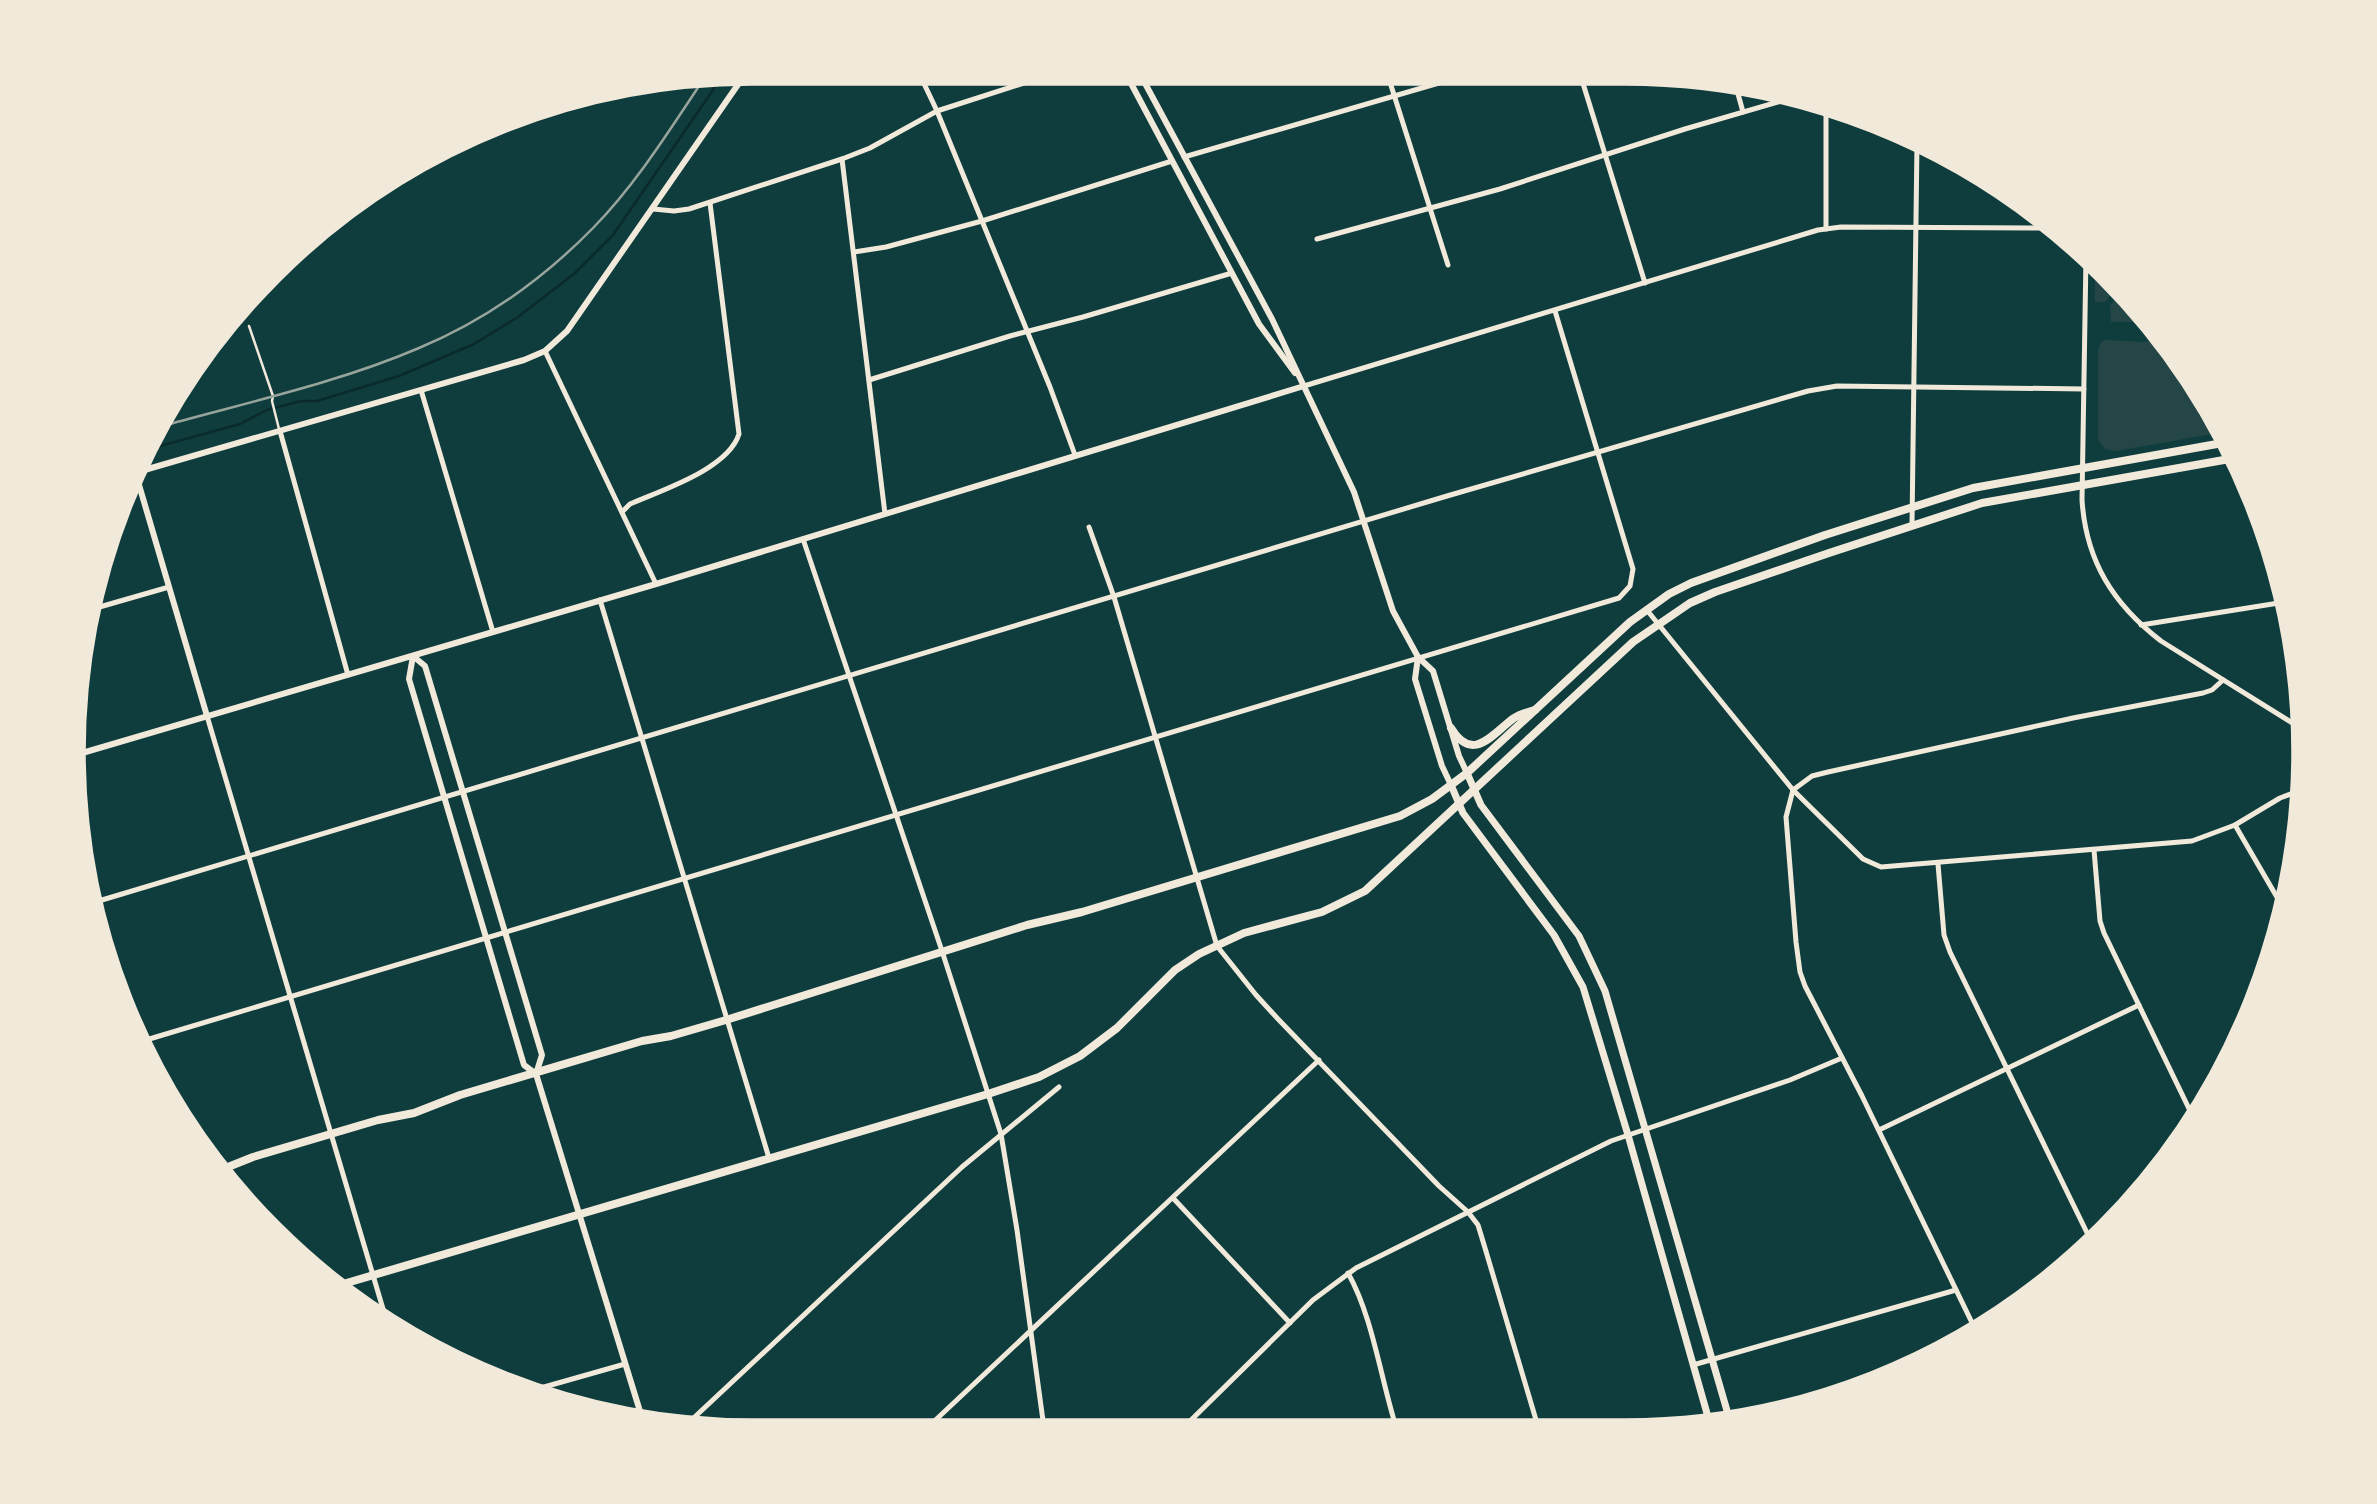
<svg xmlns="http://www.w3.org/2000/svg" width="2377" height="1504" font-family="Manrope,sans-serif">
<rect width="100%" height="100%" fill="#0f3d3e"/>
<g fill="#244646">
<path d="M2095,265L2118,286L2105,302H2095Z"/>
<path d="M2122,290L2137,304L2150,322H2111L2110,306Z"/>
<path d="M2162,339L2214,412L2223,432L2117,451L2105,449L2098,440V350L2101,342L2105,340L2143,342Z"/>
</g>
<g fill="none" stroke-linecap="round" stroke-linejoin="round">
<path stroke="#0a2a2b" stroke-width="2.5" d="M153,448L240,424L267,410L301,401H317L399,376L474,344L518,317L575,273L613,235L713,90L718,77"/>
<path stroke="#f1e9da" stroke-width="2.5" d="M249,326L273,396L272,401L279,429"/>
<g stroke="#f1e9da" stroke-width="5">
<path d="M919,73L937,111L1050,387L1075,455"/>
<path d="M1388,76L1448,265"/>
<path d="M1581,77L1645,283"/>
<path d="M1735,83L1743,112"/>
<path d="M1826,108V229"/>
<path d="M1184,157L1463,76"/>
<path d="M842,159L885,514"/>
<path d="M653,209L674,211L689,209L842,159L870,148L937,111L1052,74"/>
<path d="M1317,239L1500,189L1685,129L1792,98"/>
<path d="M854,252L886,247L982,221L1172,161"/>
<path d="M2086,256L2082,500C2086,561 2113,604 2161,641L2302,729"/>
<path d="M545,351L656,584"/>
<path d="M869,380L1010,336L1083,317L1232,273"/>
<path d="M1304,386L1818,230L1841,227L2056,228"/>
<path d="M421,390L493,632"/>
<path d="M280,431L348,675"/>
<path d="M623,511L630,504C662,490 728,469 739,434L710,203"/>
<path d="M1912,525L1917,142"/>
<path d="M1089,527L1114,597L1217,946L1256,995L1278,1019L1439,1186L1468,1212L1478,1225L1485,1248L1539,1430"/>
<path d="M803,539L942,951L1001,1134L1017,1230L1044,1428"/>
<path d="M600,600L769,1158"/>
<path d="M96,608L169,587"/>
<path d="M1646,609L1793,790L1863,859L1881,867L2192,841L2235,825L2280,798L2304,789"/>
<path d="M2141,625L2285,602"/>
<path d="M207,716L386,1319"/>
<path d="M2235,825L2285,911"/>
<path d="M2094,850L2100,921L2104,933L2194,1119"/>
<path d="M1938,864L1944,935L1950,952L2092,1243"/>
<path d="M92,903L1447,496L1808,391L1837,386L2084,389"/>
<path d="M146,1040L1619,598L1630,586L1633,569L1555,311"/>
<path d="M1879,1130L2139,1005"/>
<path d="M1173,1198L1290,1323"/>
<path d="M1348,1273C1373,1317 1381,1381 1397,1430"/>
<path d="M1977,1333L1862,1096L1805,986L1800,972L1796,942L1786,817L1793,790L1812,776L1828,772L2073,718L2203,693L2212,690L2223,680"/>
<path d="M1693,1365L1956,1290"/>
<path d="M530,1391L625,1364"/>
<path d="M684,1427L962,1167L1059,1087"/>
<path d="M927,1428L1319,1060"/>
<path d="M1182,1429L1313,1300L1356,1268L1611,1141L1790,1080L1842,1058"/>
</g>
<g stroke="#f1e9da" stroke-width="6">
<path d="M1126,74L1259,324L1295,373"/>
<path d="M1140,74L1272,319L1354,492L1393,611L1418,657L1433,671L1459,756L1467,773"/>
<path d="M141,471L524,360L545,351L567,331L746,73"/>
<path d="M137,478L207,716"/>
<path d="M1418,657L1415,679L1442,766L1451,785"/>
<path d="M72,756L656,584L1304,386"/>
<path d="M536,1074L524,1065L409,679L413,656L425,666L542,1055L536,1074L643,1421"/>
</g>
<g stroke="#f1e9da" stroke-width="7">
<path d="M1467,773L1481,805L1579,936L1605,991L1730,1421"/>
<path d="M1451,785L1463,813L1554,935L1583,987L1628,1135L1710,1424"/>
</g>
<g stroke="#f1e9da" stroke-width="8">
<path d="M1451,728C1473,764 1492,734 1514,718C1520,714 1528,712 1535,710"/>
<path d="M223,1169L253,1157L378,1120L414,1113L460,1095L642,1041L671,1036L726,1020L1027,925L1082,912L1400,816L1432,799L1467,773L1630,622L1669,594L1691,583L1825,535L1973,488L2228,442"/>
<path d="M333,1287L988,1094L1039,1077L1080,1056L1117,1028L1175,970L1199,954L1244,933L1322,912L1365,891L1633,642L1690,603L1715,592L1829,553L1982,503L2235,458"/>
</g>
<path stroke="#97a49c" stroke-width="2.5" d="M166,425C249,402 340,382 419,348C484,321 544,278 593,228C636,184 669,131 703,80"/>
</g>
<path d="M0 0H2377V1504H0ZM752 84H1625A668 668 0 0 1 2293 752V752A668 668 0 0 1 1625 1420H752A668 668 0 0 1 84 752V752A668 668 0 0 1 752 84Z" fill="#f1e9da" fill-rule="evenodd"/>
<path fill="none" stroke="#f1e9da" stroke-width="3.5" d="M752 84H1625A668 668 0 0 1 2293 752V752A668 668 0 0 1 1625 1420H752A668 668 0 0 1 84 752V752A668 668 0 0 1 752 84Z"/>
</svg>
